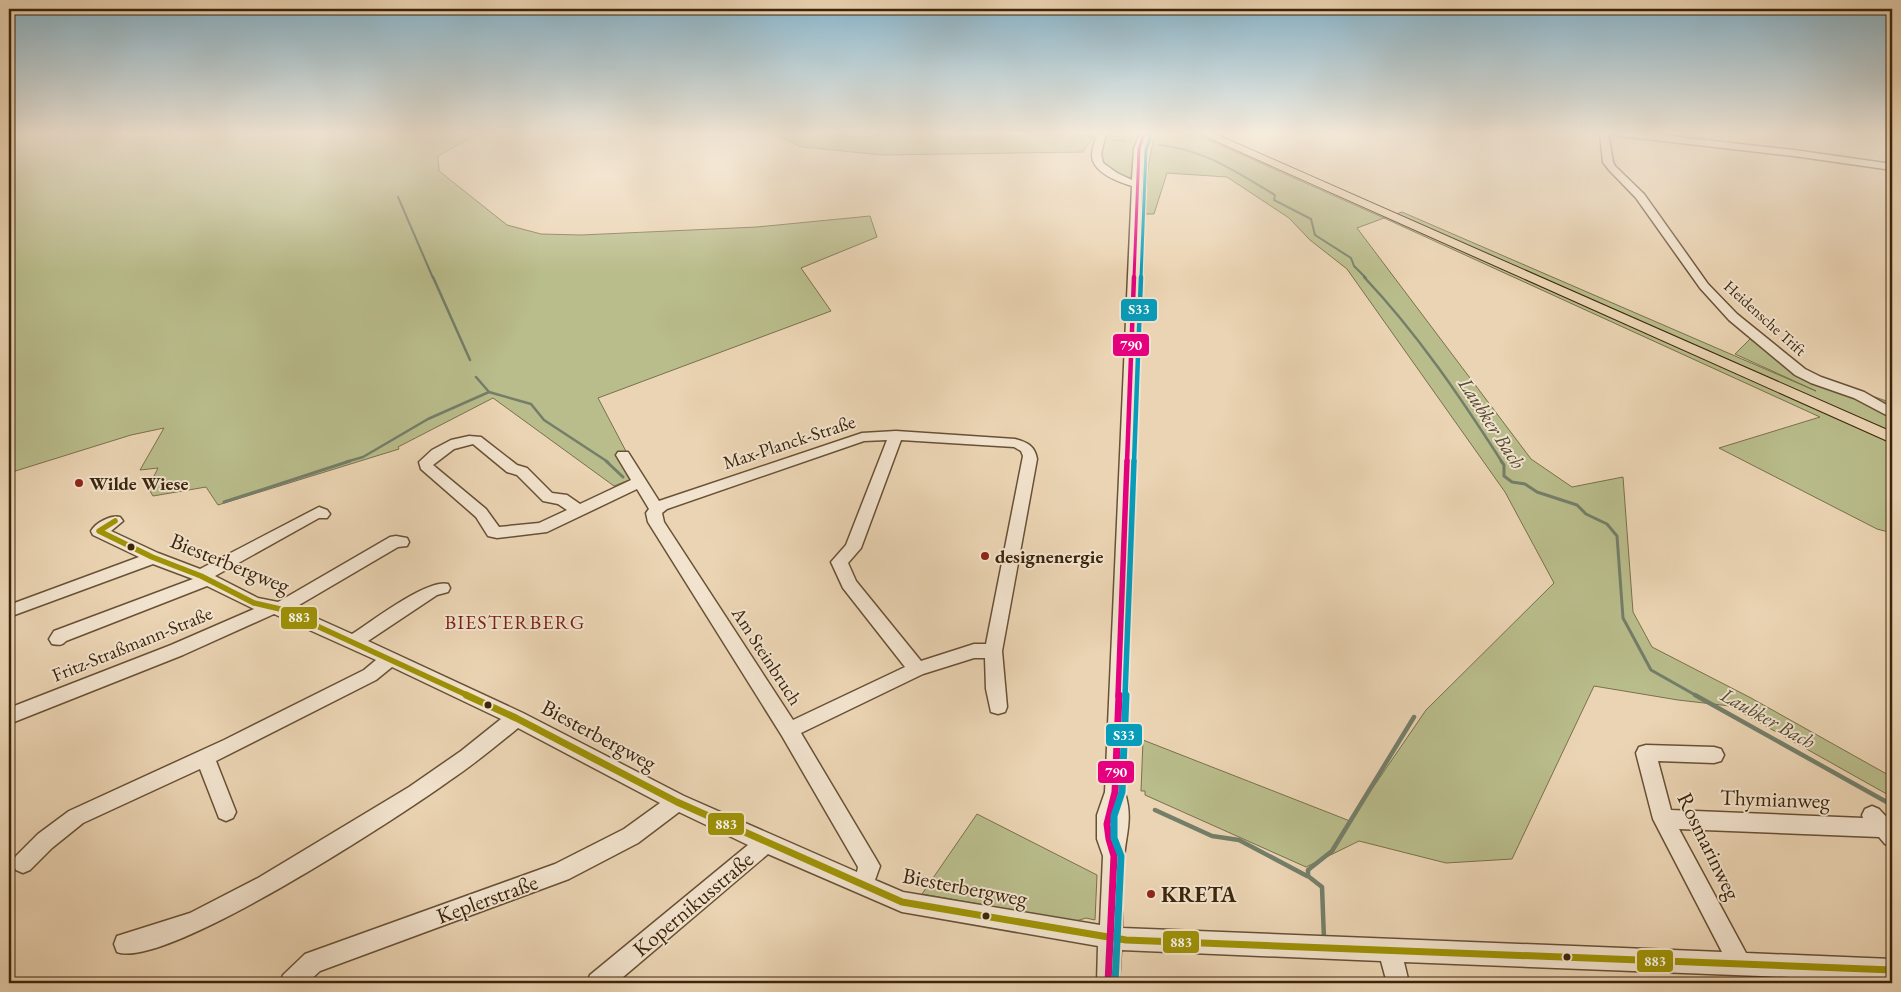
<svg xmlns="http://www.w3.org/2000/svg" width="1901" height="992" font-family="'EB Garamond',serif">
<rect width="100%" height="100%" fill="#ebd4b3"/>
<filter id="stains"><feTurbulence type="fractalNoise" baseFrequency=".004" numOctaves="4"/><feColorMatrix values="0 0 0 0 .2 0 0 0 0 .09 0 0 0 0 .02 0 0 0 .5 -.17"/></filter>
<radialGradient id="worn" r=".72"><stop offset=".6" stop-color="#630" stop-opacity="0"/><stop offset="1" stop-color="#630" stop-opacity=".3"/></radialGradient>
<g fill="#b9bc8b" stroke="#7a704b">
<path d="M9,133H479L438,156L439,171L507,225L541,234L581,235L757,227L870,216L877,237L801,268L831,311L598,398L639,476L614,486L493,398L398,447L399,449L218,505L206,487L153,496L148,488L158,468L140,470L164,428L131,435L9,473Z"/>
<path d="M750,133H1096L1083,152L883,155L801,147L773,134Z"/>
<path d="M1108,133H1140L1134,150L1131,178L1129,179C1115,173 1106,169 1100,154Z"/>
<path d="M1155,133H1193L1384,218L1402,212L1816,391L1735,354L1750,339L1815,376L1892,403V450L1887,448L1892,460V533L1877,529L1719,448L1820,417L1384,218L1357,228L1531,459L1572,487L1623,477L1633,612L1652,647L1751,698L1892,777V797L1730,706L1678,700L1594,686L1512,859L1446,863L1359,841L1306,867L1145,795V791H1141L1143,740L1350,821L1426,710L1554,583L1505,492L1347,269L1310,240L1289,218L1227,177L1167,173L1154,214H1145L1148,167Z"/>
<path d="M977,814L1097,875L1095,920L1086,918L1076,921L922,894Z"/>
</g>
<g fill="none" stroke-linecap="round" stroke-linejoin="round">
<g stroke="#747e69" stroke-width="2">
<path d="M1076,133L1093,138"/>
<path d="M1112,140L1125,141"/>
<path d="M1159,145C1206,150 1236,172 1275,195L1274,200L1311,219L1315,235L1351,258L1354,266L1366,278"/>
<path d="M398,197L433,278"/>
</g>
<g stroke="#747e69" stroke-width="2.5">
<path d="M433,277L470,360"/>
<path d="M1364,277C1417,333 1461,398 1502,462"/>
<path d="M476,377L489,392L531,404L544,420L608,462"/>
<path d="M346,462L363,457L428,419L489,392"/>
</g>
<g stroke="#747e69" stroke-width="3">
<path d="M606,461L623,477"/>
<path d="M1501,461L1504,465V476L1512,482L1525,484L1537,492L1577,505L1586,514L1607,524L1617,536L1623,618L1651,670L1697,696"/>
<path d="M224,502L350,461"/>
</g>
<g stroke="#747e69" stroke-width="4.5">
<path d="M1695,695L1892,805"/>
<path d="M1155,810L1212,836L1239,840L1307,876"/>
<path d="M1324,939L1322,887L1308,876V870L1332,851L1414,717"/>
</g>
<defs>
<g id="minor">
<path d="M1098,133H1106L1101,154L1103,163L1117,173L1132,180L1134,149L1140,133H1148L1144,149L1142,184L1125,793C1133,818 1126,834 1124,858C1122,881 1123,905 1122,928L1722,952L1653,819L1636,753L1639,747L1646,745L1714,747L1721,749L1724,755L1721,761L1714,763L1658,761L1671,810L1863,818L1862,815L1865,809L1872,806L1879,809L1892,823V846L1885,844L1879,837L1679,829L1746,953L1892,959V981L1404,962L1409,983H1387L1381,961L1121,950L1119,983H1097L1098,946L902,912L768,854L616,983H587L590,975L748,845L679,812L638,843L569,879L320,971L307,983H280L283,975L305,954L555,864L624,829L660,803L518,728C495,747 473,765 449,781C402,815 164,971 117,952L114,944L117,936L190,913L258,878L409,787L461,751L501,719L392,667L376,680L216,761L236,812L233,818L226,821L219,818L200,769L83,823L52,848L30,870L23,873L16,870L12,863L16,856L38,834L69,811L224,740L364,670L376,660L274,614L183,655L9,724V708L171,645L254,609L207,586L66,641C62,646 58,645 52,644L49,639L54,631L193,579L153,564L9,617V605L139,557L93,535L91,531C96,522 111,515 120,517L123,521L111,531L158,553L200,569L319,507L327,510L330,514L327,518H319L215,576L258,598L278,602L390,537L396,536L407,538L409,542L407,546L398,547L294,608L352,634C371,622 428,578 448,584L450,588L448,592L437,595L368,641L523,713L684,796L857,872L858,867L782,736L648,522L646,513L649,509L637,489L547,532L497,538L488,536L476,517L421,469L419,462L432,450L451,440L469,436L481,437L517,465L527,468L552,493L567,495L580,504L631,480L616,455L618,452H628L659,501L862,433L896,431L1015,439C1027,442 1035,446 1037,459L1002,651L1007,707L1005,712L998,714L991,712L986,689L985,658H974L923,674L801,733L876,859L880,866L875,880L903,892L1100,925L1103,856L1097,839V815L1105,792L1132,186C1119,182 1093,173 1092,156C1092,149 1095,140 1098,133ZM887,440L846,545L831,562L843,588L905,667L793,720L664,522L662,513L667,509L864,441ZM901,440L1014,447L1021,451L1023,456L986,644H974L921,661L856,581L848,563L861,548ZM473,444L507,472L517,475L543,501L558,504L567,510L539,523L499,527L486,509L433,465L454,449Z"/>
<path d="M1600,133H1608L1613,162L1615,166L1644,194L1708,284L1737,314L1805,369L1821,377L1864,392L1892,408V418L1854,398L1811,383L1795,375L1729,320L1700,288L1636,198L1609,170L1603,162Z"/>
<path d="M1615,133H1642L1794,150L1892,164V170L1794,156L1619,136Z"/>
</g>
<path id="major" d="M1198,133H1213L1892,432V443Z"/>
</defs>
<use href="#minor" stroke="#685135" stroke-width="3"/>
<use href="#major" stroke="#3c250b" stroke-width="2"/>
<use href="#minor" fill="#f2e3ce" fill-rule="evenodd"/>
<use href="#major" fill="#ebd4b3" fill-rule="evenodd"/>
<defs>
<path id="bus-1-far1" d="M115,521L99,531L152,557L201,576L254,603L280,609L469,696"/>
<path id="bus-1" d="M466,695L516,718L677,802L902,902L1126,940L1892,970"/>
<path id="bus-2-far3" d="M1134,278L1139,149L1144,133"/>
<path id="bus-2-far2" d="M1127,462L1134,277"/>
<path id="bus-2-far1" d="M1118,696L1127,461"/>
<path id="bus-2" d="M1108,983L1114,856L1109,839L1107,824L1115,792L1119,695"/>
<path id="bus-3-far3" d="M1141,278L1146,150L1151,135"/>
<path id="bus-3-far2" d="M1134,462L1141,277"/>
<path id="bus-3-far1" d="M1125,696L1134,461"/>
<path id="bus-3" d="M1115,983L1121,856L1114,838V816L1122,792L1126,695"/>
</defs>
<use href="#bus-1-far1" stroke="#f2e3ce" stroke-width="9"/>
<use href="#bus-1" stroke="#f2e3ce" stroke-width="11"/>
<use href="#bus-2-far3" stroke="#f2e3ce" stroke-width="5.5"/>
<use href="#bus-2-far2" stroke="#f2e3ce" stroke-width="8"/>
<use href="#bus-2-far1" stroke="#f2e3ce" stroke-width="9"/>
<use href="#bus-2" stroke="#f2e3ce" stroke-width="11"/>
<use href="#bus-3-far3" stroke="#f2e3ce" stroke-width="5.5"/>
<use href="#bus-3-far2" stroke="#f2e3ce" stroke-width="8"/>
<use href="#bus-3-far1" stroke="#f2e3ce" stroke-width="9"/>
<use href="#bus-3" stroke="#f2e3ce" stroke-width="11"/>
<use href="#bus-1-far1" stroke="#9e9206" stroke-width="5.5"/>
<use href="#bus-1" stroke="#9e9206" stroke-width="7"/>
<use href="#bus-2-far3" stroke="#e5007d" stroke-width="3"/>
<use href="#bus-2-far2" stroke="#e5007d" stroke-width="4.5"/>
<use href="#bus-2-far1" stroke="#e5007d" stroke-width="5.5"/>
<use href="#bus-2" stroke="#e5007d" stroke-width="7"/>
<use href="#bus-3-far3" stroke="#069cba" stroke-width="3"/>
<use href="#bus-3-far2" stroke="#069cba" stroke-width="4.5"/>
<use href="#bus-3-far1" stroke="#069cba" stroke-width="5.5"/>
<use href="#bus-3" stroke="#069cba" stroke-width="7"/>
</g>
<linearGradient id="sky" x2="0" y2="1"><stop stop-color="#88b6ce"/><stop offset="0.49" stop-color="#f6ecdd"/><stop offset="1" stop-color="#f6ecdd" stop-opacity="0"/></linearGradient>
<rect width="1901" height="272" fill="url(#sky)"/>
<g fill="#8f2418" stroke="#f2e3ce" stroke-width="2">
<circle cx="79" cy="483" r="5"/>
<circle cx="985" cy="556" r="5"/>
<circle cx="1151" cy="894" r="5"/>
</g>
<g fill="#3c250b" stroke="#f2e3ce" stroke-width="2">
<circle cx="131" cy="547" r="4.5"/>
<circle cx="488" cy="705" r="4.5"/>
<circle cx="986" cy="916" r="4.5"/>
<circle cx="1567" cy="957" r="4.5"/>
</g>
<g text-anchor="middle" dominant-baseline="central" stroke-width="4" stroke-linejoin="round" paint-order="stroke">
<g font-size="16" fill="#3c250b" stroke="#f2e3ce">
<text transform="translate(1765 318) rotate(42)">Heidensche Trift</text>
</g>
<g font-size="19" fill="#3c250b" stroke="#f2e3ce">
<text transform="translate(789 442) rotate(-18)">Max-Planck-Straße</text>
<text transform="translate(132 644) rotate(-22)">Fritz-Straßmann-Straße</text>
<text transform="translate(767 656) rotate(57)">Am Steinbruch</text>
</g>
<g font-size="19" font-weight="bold" fill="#3c250b" stroke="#f2e3ce" text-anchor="start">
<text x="89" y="483">Wilde Wiese</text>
<text x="995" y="556">designenergie</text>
</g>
<g font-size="20" font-style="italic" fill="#534a32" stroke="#f2e3ce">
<text transform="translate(1492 423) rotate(57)">Laubker Bach</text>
<text transform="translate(1768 718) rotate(29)">Laubker Bach</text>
</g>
<g font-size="20" letter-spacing="1" fill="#7a1f14" stroke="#f2e3ce">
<text x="515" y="622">BIESTERBERG</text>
</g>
<g font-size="22" fill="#3c250b" stroke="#f2e3ce">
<text transform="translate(230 563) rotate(22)">Biesterbergweg</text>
<text transform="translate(599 735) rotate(28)">Biesterbergweg</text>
<text transform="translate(1775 799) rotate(2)">Thymianweg</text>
<text transform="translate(1709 846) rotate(64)">Rosmarinweg</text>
<text transform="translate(965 887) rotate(11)">Biesterbergweg</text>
<text transform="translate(487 899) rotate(-20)">Keplerstraße</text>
<text transform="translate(693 904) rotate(-40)">Kopernikusstraße</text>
</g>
<g font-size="22" font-weight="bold" fill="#3c250b" stroke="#f2e3ce" text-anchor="start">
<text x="1161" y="894">KRETA</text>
</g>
</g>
<g stroke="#f2e3ce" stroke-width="2">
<rect x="1120" y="298" width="38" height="24" rx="5" fill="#069cba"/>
<rect x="1112" y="333" width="38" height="24" rx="5" fill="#e5007d"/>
<rect x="280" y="606" width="38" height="24" rx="5" fill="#9e9206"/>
<rect x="1105" y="723" width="38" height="24" rx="5" fill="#069cba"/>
<rect x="1097" y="760" width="38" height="24" rx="5" fill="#e5007d"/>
<rect x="707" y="812" width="38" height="24" rx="5" fill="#9e9206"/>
<rect x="1162" y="930" width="38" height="24" rx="5" fill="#9e9206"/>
<rect x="1636" y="949" width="38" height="24" rx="5" fill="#9e9206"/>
</g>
<g font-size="14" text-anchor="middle" font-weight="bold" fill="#fff">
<text x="1139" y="314">S33</text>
<text x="1131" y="350">790</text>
<text x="299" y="622">883</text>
<text x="1124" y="740">S33</text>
<text x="1116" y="777">790</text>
<text x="726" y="829">883</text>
<text x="1181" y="947">883</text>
<text x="1655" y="966">883</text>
</g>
<rect width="1901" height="992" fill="none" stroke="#ebd4b3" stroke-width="30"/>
<rect x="10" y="10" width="1881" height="972" fill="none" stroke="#3c250b" stroke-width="2.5"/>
<rect x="15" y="15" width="1871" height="962" fill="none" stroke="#3c250b"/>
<rect width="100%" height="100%" filter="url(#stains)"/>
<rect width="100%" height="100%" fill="url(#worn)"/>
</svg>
